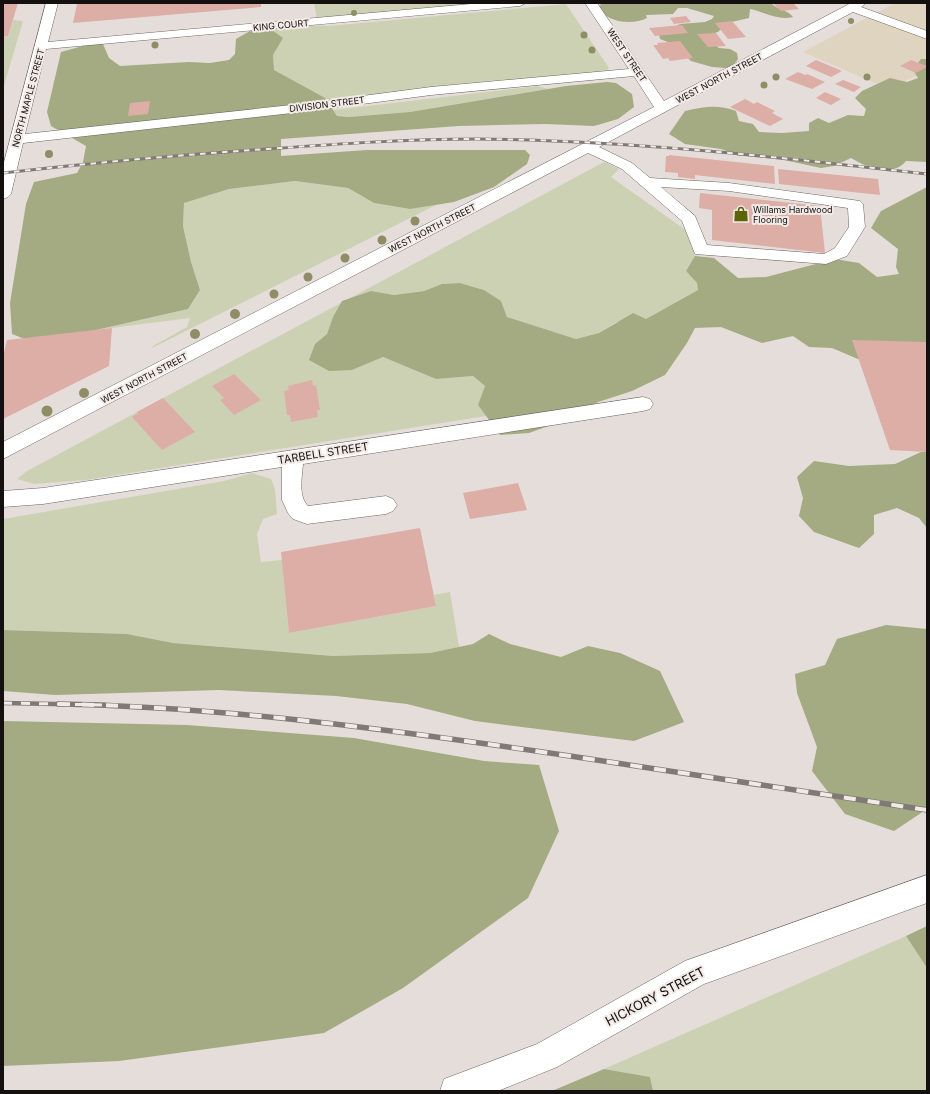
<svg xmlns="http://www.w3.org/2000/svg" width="930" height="1094" font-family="Inter,sans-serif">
<rect width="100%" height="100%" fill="#e5ddd9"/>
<path fill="#dfd4c0" d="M895,3H927V72L886,88L803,52Z"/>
<g fill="#cdd1b4">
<path d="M314,3H493L317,19Z"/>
<path d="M566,4L609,68L606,71L486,82L327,101L274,70L273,55L282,38L268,29L303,25L329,26Z"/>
<path d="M13,20L23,21L3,89V37L8,36Z"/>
<path d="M537,86L549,89L410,112L348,117L337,116L333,110Z"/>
<path d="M604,162L619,169L611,177L687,231L695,256L686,271L697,283L698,290L646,319L616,322L599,333L576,339L507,317L501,301L484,290L460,283L442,284L424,291L394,295L371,291L333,317L327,334L315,344L352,370L383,357L436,379L473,376L485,386L478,405L486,416L86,480L34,484L17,479L27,471Z"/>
<path d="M295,181L348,188L374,203L410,209L438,204L152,348L153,346L187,327L190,318L96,330L188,309L200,290L191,262L183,226L184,203L229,189Z"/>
<path d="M252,473L271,479L275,489L277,514L263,519L257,534L261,562L282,560L289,633L436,606L434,595L450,592L459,647L430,653L333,656L173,643L127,634L3,630V519L224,481Z"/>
<path d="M906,936L927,968V1091H653L650,1077L604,1069Z"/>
</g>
<g fill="#a4aa82">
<path d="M608,3H771C777,10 787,9 793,17C779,21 764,12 750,9L749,18L723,24L722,28L718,32L705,36L719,48L730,49L737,53L738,59L734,65L726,68L712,67L691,61L673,44L660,39L659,34L680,24L705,22L712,19L714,16L687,8H678L673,14L646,15L647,18C632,26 607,22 598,8L601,4Z"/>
<path d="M264,28L273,31L283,38L273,55L274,70L325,98L337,116L348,117L410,112L566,86L607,82L616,83L632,94L634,107L618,119L594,126L545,124L459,126L281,139V156L367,150H525L530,155L527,164L494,187L454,202L410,209L374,203L348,188L295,181L229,189L184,203L183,226L191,262L200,290L188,309L96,330L64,341L22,338L12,334L10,303L26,204L34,182L77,173L83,162L86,146L51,126L47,112L61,52L90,44H103L109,58L120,66L189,62L210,63L229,60L235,54L236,39L250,31Z"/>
<path d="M921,59H927V162L906,161C892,178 866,167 851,158L834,166L821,168L756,154L740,156L721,149L685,144L669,134L685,111C704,107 717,104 736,111L739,121L753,124L759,132L782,133L809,131V123L818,118L829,123L848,115L864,116L866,109L855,98L862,91L890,78L907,82L918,78L913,70Z"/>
<path d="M927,187V349L865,362L832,348L809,347L793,336L762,343L721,327L695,328L687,343L665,375L632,391L598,402L557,423L529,433L500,435L478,405L485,386L473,376L436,379L383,357L352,370L329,371L309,360L315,344L327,334L333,317L342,301L371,291L394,295L424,291L442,284L460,283L484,290L501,301L507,317L576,339L599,333L633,313L646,319L698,290L697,283L686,271L695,256L714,258L738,278L766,277L835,259L859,263L877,277L899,274L896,267L898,249L871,228L881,211Z"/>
<path d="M921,452H927V528L919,518L897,508L874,515V534L859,548L814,532L799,516L803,498L797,477L814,461L849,466L895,464Z"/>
<path d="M886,625L927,629V809L894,831L845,814L812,771L817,747L797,693L795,674L825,665L837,639Z"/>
<path d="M3,630L127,634L173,643L333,656L430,653L473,644L489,634L510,644L561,657L588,646L620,653L660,671L684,722L634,741L475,721L407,704L336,696L219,690L55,695L3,691Z"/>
<path d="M3,721L187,725L354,738L484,761L539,765L559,831L528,898L403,988L324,1033L119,1061L3,1066Z"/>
<path d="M927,926V968L906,936Z"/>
<path d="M604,1069L650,1077L653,1091H552Z"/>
</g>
<g fill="#dcaea6">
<path d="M3,3H18L8,36L3,37Z"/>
<path d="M92,3H261V7L73,23L77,4Z"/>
<path d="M773,3H793L799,9L781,11Z"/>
<path d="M686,16L691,22L674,24L670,18Z"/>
<path d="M732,21L746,37L728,39L715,23Z"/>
<path d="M682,25L688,33L655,36L649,28Z"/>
<path d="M716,33L726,46L708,47L697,34Z"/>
<path d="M680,41L693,58L670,61L668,58L663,59L653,45H658L657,43Z"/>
<path d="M816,60L842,71L831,77L806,66Z"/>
<path d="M911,60L927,66V67L916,73L900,66Z"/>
<path d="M798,72L805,75L807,74L825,82L812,89L785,79Z"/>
<path d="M843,80L861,87L854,92L835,84Z"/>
<path d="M825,92L841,99L831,105L816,98Z"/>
<path d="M745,99L754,104L757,102L775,111L772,113L783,119L770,126L730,107Z"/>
<path d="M150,101L148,114L128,116L130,103Z"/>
<path d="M669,155L774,166L775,184L695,175V179L678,177V173L665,172L666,156H669Z"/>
<path d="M778,169L878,179L880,195L779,184Z"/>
<path d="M700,193L820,206L825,253L712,240V210L699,208Z"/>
<path d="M112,328L109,366L3,419V357L7,340Z"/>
<path d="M852,340L927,342V452L890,450Z"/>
<path d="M234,374L261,400L234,415L220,400L224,398L212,386Z"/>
<path d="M312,380L313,386L316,385L320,410H317L318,417L291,422L290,415H287L284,391L289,390L288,386Z"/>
<path d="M163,398L195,432L162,450L132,417L138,413L137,412Z"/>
<path d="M518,483L527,510L470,519L463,493Z"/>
<path d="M420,528L436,606L289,633L281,552Z"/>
</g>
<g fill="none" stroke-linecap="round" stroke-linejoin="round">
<defs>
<g id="minor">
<path d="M46,3H58L48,42L482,3H526L520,6L46,49L25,134L301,104L431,87L629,69L585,3H597L664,101L851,3H866L861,7L927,31V39L853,12L599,147L632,163L650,178L729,183L860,201L863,204L865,227L847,256L826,264L695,254L682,221L622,169L588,153L3,459V442L654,107L634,76L431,95L301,112L23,143L11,194L8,197L3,199V166ZM661,187L729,191L848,208L849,227L835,248L824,254L707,245L695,216Z"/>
<path d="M643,397L650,399L653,404L650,409L643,411L303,464C302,477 298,496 308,506L386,496L393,499L397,505L393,511L386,514L307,524L293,519L288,513L282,500V467L43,504L3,507V491L43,488Z"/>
<path d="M927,875V903L704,984L557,1067L498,1091H440L444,1079L537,1044L685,961Z"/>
</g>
</defs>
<use href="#minor" stroke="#6b6561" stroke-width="1"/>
<use href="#minor" fill="#fff" fill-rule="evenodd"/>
<defs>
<path id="rail-far2" d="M3,173C91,163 179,155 267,149C337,144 407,139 477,139C627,140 777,157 927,174"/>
<path id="rail-far1" d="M3,703L106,705"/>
<path id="rail" d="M58,704C230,707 400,731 570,756C689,774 808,792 927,810"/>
</defs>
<use href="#rail-far2" stroke="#807a77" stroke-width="3"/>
<use href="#rail-far1" stroke="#807a77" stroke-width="4.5"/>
<use href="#rail" stroke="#807a77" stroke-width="5.5"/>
<use href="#rail-far2" stroke="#f2eae6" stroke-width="2" stroke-dasharray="5.5" stroke-linecap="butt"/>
<use href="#rail-far1" stroke="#f2eae6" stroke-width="3" stroke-dasharray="9" stroke-linecap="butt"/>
<use href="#rail" stroke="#f2eae6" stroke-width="4" stroke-dasharray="12" stroke-linecap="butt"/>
</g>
<g fill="#8e8d66">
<circle cx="354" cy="13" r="3"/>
<circle cx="851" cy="21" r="3"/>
<circle cx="584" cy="35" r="3.5"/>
<circle cx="155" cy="45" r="3.5"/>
<circle cx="592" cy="50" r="3.5"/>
<circle cx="776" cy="77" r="3.5"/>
<circle cx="867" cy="77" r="3.5"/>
<circle cx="764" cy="85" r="3.5"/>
<circle cx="49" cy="154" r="4"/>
<circle cx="415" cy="221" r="4.5"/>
<circle cx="382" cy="240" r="4.5"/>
<circle cx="345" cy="258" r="4.5"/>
<circle cx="308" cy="277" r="4.5"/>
<circle cx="274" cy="294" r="4.5"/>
<circle cx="235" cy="314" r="5"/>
<circle cx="195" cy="334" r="5"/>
<circle cx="84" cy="393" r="5"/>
<circle cx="47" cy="411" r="5.5"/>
</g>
<defs>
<symbol id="shop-bare" viewBox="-9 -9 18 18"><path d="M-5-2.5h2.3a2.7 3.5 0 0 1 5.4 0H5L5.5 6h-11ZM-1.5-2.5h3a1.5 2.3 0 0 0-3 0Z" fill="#596508" stroke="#f2eae6" stroke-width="2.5" paint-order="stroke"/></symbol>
</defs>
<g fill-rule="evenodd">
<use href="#shop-bare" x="730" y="203" width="22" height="22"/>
</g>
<g text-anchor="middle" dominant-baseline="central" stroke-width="4" stroke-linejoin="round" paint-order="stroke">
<g font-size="9" fill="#13100f" stroke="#f2eae6">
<text transform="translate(281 25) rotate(-5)">KING COURT</text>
<text transform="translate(627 55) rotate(56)">WEST STREET</text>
<text transform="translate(719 78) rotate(-28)">WEST NORTH STREET</text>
<text transform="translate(28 98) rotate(-75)">NORTH MAPLE STREET</text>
<text transform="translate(327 104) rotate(-7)">DIVISION STREET</text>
<text transform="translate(432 228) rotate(-27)">WEST NORTH STREET</text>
<text transform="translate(144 378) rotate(-28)">WEST NORTH STREET</text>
</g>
<g font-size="9" fill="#13100f" stroke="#f2eae6" text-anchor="start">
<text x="753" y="209">Willams Hardwood<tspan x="753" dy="10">Flooring</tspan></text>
</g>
<g font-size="11" fill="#13100f" stroke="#f2eae6">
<text transform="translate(323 453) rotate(-9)">TARBELL STREET</text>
</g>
<g font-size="13" fill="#13100f" stroke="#f2eae6">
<text transform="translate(655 996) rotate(-28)">HICKORY STREET</text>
</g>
</g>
<rect width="930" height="1094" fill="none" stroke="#13100f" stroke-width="8"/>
</svg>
